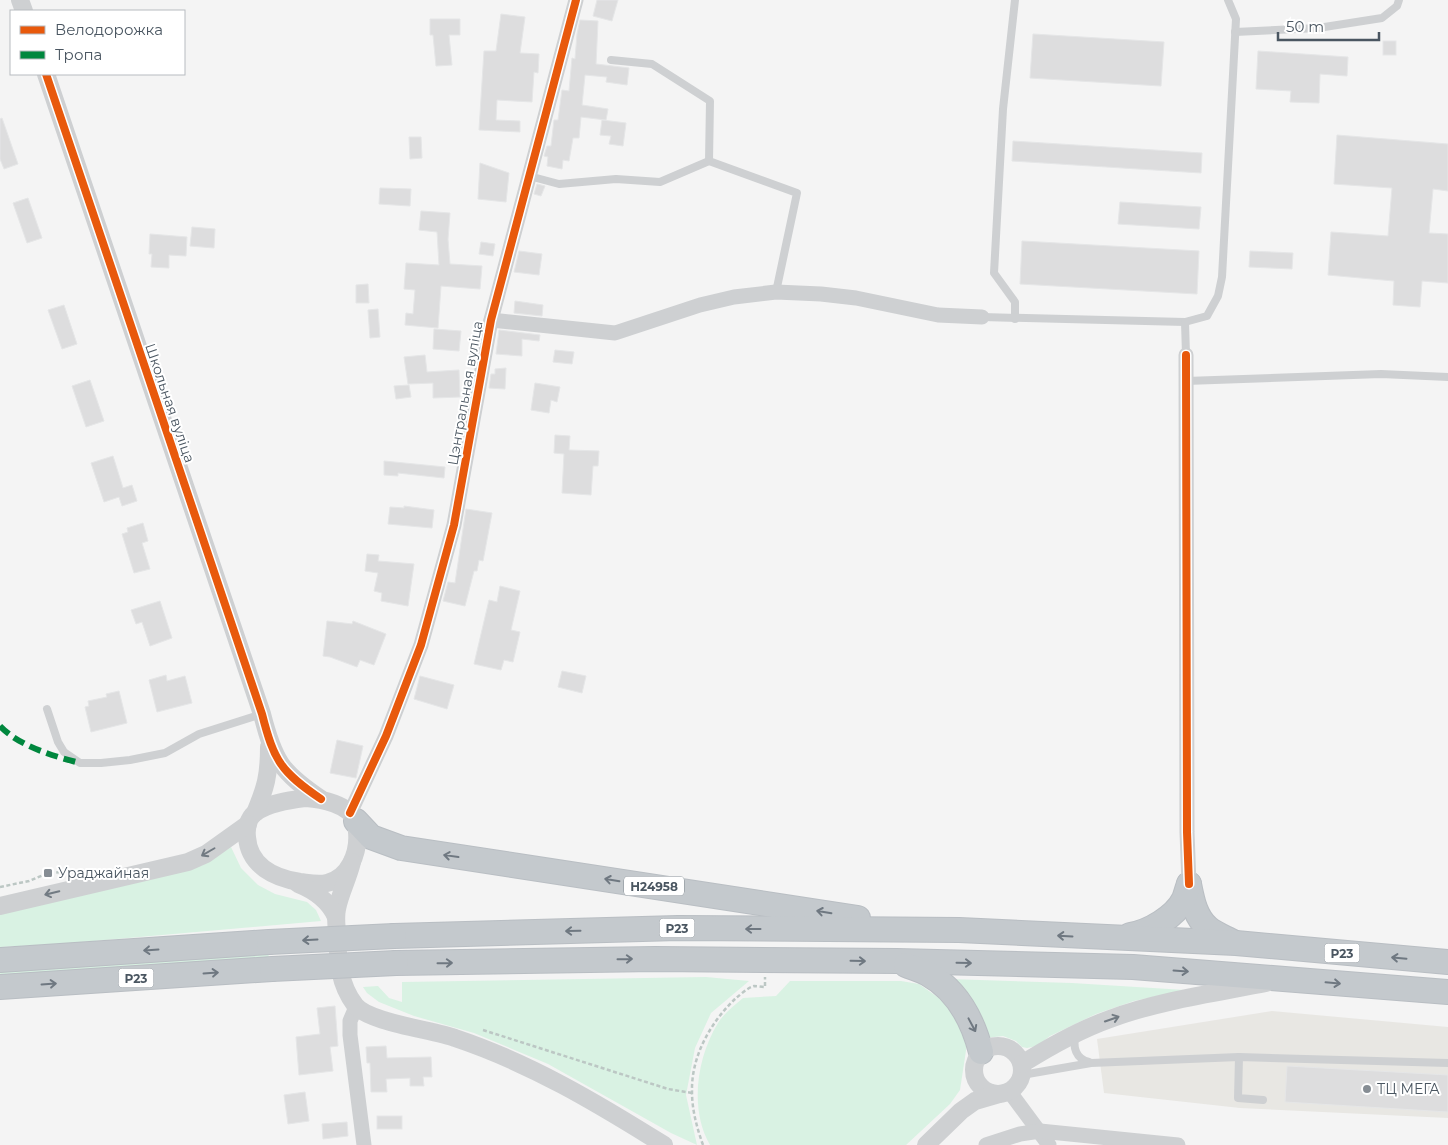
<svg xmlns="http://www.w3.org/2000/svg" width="1448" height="1145" font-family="Montserrat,sans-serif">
<rect width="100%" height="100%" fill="#f4f4f4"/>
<path fill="#e8e7e3" d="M1272,1011L1448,1027V1118L1240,1108L1104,1093L1097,1039Z"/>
<g fill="#d9f2e3">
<path d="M231,847L241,868L258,885L275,894L307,902L316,910L321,921L60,944L0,947V914L161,877L203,865Z"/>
<path d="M268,951L269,959L0,977V970Z"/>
<path d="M706,977L749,981L711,1013L695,1048L686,1095L697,1145L671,1133L548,1064L474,1033L414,1016L379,1002L367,993L363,987L378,986L389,998L402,1002V982Z"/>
<path d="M949,979L1072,983L1185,990L1134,1001L1096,1014L1050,1036L1037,1046L1027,1048L1022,1047L1016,1041L1003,1036L986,1038Z"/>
<path d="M790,981H901L919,984L943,1001L962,1024L967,1044L960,1090L950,1104L906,1145H710C689,1109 697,1057 718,1023C724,1013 735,1005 743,998L776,996Z"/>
</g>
<g fill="#ddddde" stroke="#e5e6e7">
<path d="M597,0H618L612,21L593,16Z"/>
<path d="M501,14L525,17L520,53L539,54L538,73L534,72L532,102L497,100L496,120L520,121V132L479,130L484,51H496Z"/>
<path d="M430,19H460V35H449L452,65L436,66L433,35H430Z"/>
<path d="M580,20L598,21L596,64L629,68L627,85L606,82L607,77L585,75L582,105L608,109L606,120L581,117L579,138H573L569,161L563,160L562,169L547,166L548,157L544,156L547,146H551L554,120H558L562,90L569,91L572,58L575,59L577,34Z"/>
<path d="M1033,34L1164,42L1161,86L1030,78Z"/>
<rect x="1383" y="41" width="13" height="14"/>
<path d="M1258,51L1348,57L1347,76L1320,74L1319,103L1290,102L1291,91L1256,89Z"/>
<path d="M2,118L18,164L4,169L0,159V119Z"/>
<path d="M602,120L626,123L623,146L609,144L611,136L600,135Z"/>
<path d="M1337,135L1448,144V191L1433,189L1429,233L1448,234V283L1422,281L1420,307L1393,305L1394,281L1328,275L1331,232L1388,236L1392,188L1334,184Z"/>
<path d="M409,137H421L422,158L410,159Z"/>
<path d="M1013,141L1202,153L1201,173L1012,161Z"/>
<path d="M480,163L509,173L506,202L478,199Z"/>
<path d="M537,184L545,186L541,196L534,194Z"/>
<path d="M380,188L411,189L410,206L379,204Z"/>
<path d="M28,198L42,238L27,243L13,203Z"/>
<path d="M1120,202L1201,207L1199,229L1118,224Z"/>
<path d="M421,211L450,213L448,239L450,264L482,266L480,289L441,286L438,328L405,325L406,313L413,314L415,290L404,289L406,263L439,265L437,232L419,230Z"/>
<path d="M192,227L215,229L214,248L190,246Z"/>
<path d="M150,234L187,237L186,256L169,255V268L151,267L152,254H149Z"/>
<path d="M1022,241L1199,251L1197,294L1020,284Z"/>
<path d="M481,242L495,244L493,256L479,254Z"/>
<path d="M519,251L542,254L539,275L514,272Z"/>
<path d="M1250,251L1293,253L1292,269L1249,267Z"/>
<path d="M368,284L369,303H356V285Z"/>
<path d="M515,301L543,305L542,316L514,313Z"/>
<path d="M64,305L77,344L62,349L48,310Z"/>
<path d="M378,309L380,337L370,338L368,310Z"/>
<path d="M434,329L461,331L459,351L433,349Z"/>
<path d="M499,330L540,335L539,341L522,339V356L496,354Z"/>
<path d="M555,350L574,352L572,364L553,362Z"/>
<path d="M425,355L427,372L459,370L460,397L433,398V383L408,384L404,357Z"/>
<path d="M506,368L505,389L489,388L491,374H495V369Z"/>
<path d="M90,380L104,421L86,427L72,386Z"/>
<path d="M535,383L560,387L557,402L551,400L549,413L531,410Z"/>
<path d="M409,385L411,397L396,399L394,386Z"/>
<path d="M555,435L570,436L569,450L599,451L598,466H593L591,495L562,493L564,454L554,453Z"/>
<path d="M113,456L123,488L132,485L137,501L122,506L119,497L104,502L91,463Z"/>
<path d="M384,461L445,467L444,478L398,473V476L384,475Z"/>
<path d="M404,506L434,510L432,528L388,524L390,507L404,508Z"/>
<path d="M466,509L492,513L483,561L479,560L477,571H474L465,606L443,601L448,582L455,583Z"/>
<path d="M143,523L148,541L142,543L150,569L134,573L122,534L128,532L127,528Z"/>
<path d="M367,554L379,555L378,561L414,564L408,606L381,601L382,593L374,591L378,573L365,571Z"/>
<path d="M500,586L520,591L511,630L520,632L513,662L504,660L501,670L474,664L489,600L497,602Z"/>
<path d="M160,601L172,638L150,646L142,622L136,624L131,610Z"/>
<path d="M327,621L352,624L353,621L386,634L374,665L360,660L357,667L330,657L323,656Z"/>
<path d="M562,671L586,676L582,693L558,687Z"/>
<path d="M166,675L167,681L185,676L192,703L157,712L149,680Z"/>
<path d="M420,676L454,685L447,709L414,699Z"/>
<path d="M119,691L127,723L91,732L85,707L89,706L88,701L107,697L106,694Z"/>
<path d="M337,740L363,746L356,778L330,773Z"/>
<path d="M335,1006L338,1046L330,1047L333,1071L299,1075L296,1037L320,1034L317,1008Z"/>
<path d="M386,1046L387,1058L431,1057L432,1077H423L424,1086H410V1078L386,1079L387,1092H371L370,1063H367L366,1047Z"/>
<path d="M1287,1066L1448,1075V1112L1285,1102Z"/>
<path d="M305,1092L309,1121L288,1124L284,1095Z"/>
<rect x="377" y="1116" width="25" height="13"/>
<path d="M347,1122L348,1136L323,1139L322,1124Z"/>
</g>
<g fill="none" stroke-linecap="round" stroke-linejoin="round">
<defs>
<g id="trunk">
<path d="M356,821L371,837L401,848L858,918"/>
<path d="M1189,884C1192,899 1195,917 1208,928C1215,934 1226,938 1233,942"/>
<path d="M1130,935C1149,932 1175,917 1184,899C1186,894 1187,889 1189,884"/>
<path d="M394,936L678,928L959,930L1236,943L1448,962"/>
<path d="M0,960L269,942"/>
<path d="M396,963L655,959L897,961L1133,967L1448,992"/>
<path d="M906,965C913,968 921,970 928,974C957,990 973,1021 981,1052"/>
<path d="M0,987L272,969"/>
</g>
</defs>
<use href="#trunk" stroke="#b9bec3" stroke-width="26"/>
<g stroke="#bcc7c4" stroke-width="2.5" stroke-dasharray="4 2.5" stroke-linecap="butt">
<path d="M0,887L29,881L48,873L76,871"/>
<path d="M483,1030L668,1089L692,1093"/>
<path d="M703,1145C697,1128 692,1110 692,1092C691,1057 710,1023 735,999C740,995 747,988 754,986C757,986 762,987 765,987V977"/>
</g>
<g stroke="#ced0d2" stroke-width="8">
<path d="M1015,0L1003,109L994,273L1015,302V319"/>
<path d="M1235,32L1318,28L1382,18L1397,6L1399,0"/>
<path d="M611,60L652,64L710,101L709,161L797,193L776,292"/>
<path d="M529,176L559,184L616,179L660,182L709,161"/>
<path d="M982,317L1185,322L1207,316L1218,296L1222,277L1236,19L1228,0"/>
<path d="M1185,322L1186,355"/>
<path d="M1186,381L1381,374L1448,377"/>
<path d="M47,709L58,742L64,752L80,763H101L130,760L165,753L199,734L262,714"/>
<path d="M1076,1034C1072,1047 1076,1059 1089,1062"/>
<path d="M1022,1075L1091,1063L1239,1057"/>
<path d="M1263,1100L1238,1098L1239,1057L1448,1063"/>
</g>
<g stroke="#ced0d2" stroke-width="15">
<path d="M491,320L615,333L700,305L734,297L776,292L821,294L856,298L938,315L982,317"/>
<path d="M1186,355L1187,832L1189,884"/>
<path d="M350,813L386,736L421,645L454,525L491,320L576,0"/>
<path d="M356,1007L350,1021V1035L364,1145"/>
<path d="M1009,1091L1049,1145"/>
<path d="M986,1145L1020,1134L1040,1131L1178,1145"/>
</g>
<g stroke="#ced0d2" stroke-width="18">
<path d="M20,0L24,11"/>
<path d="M46,74L262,714C274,761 281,772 321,799"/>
<path d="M306,798C322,799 348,804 356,821C357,824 357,829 357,832C359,853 349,878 327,883C318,885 309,883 300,882C275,878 249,866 247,837C246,829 248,818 255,813C267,803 291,800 306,798Z"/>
<path d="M255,813C266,787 269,775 269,747"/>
<path d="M352,862C348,879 340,893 337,909C335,918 337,927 337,936C338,961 339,984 355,1005C367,1022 433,1030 455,1038C530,1063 597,1103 664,1145"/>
<path d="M298,884C313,890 329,901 336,917"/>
<path d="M0,906L188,862L206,854L248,824"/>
<circle cx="998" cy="1070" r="24"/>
<path d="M1022,1064C1049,1047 1079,1030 1110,1019C1158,1001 1215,993 1266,983"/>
<path d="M926,1145L961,1111L975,1101L999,1094"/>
</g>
<use href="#trunk" stroke="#c4c9cd" stroke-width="24"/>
<defs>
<g id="trunk-bridge">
<path d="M269,942L394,936"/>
<path d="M272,969L396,963"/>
</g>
</defs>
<use href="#trunk-bridge" stroke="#b9bec3" stroke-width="26" stroke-linecap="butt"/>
<use href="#trunk-bridge" stroke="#c4c9cd" stroke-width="24"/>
<path stroke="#00873e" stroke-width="6" stroke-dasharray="12 6" stroke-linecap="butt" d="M0,726C19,746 53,756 80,763"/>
<defs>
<g id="cycleway">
<path d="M46,74L262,714C274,761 281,772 321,799"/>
<path d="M1186,355L1187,832L1189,884"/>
<path d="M350,813L386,736L421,645L454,525L491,320L576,0"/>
</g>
</defs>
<use href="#cycleway" stroke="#fff" stroke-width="11"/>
<use href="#cycleway" stroke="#e8590c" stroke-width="8"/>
</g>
<defs><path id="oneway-shaft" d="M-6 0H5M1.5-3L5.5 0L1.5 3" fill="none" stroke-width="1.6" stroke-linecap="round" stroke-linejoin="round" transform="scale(1.25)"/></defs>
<g stroke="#727b83">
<use href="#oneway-shaft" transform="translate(208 852) rotate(150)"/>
<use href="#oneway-shaft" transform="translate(52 893) rotate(167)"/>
<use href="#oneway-shaft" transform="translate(1112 1019) rotate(-19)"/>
</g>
<g stroke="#6f7881">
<use href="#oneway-shaft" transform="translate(451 856) rotate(-172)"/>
<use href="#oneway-shaft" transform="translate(612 880) rotate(-171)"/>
<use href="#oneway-shaft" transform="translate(824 912) rotate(-171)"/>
<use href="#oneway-shaft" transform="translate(753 929) rotate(-180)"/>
<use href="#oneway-shaft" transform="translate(573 931) rotate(179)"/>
<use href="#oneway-shaft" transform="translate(1065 936) rotate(-177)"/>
<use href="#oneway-shaft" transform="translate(310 940) rotate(177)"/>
<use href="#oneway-shaft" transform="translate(151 950) rotate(176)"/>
<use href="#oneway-shaft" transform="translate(1399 958) rotate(-175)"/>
<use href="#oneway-shaft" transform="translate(625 959) rotate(-1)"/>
<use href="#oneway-shaft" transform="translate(858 961) rotate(1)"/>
<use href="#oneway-shaft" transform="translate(445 963) rotate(-1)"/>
<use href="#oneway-shaft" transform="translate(964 963) rotate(1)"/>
<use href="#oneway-shaft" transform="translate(1181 971) rotate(4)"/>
<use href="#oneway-shaft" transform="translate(211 973) rotate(-4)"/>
<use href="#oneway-shaft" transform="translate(1333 983) rotate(5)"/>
<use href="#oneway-shaft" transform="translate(49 984) rotate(-4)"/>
<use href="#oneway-shaft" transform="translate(972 1025) rotate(62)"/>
</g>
<g fill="#868d94" stroke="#fff" stroke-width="2">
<rect x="43" y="868" width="10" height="10" rx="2.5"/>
<circle cx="1367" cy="1089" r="5"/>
</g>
<g text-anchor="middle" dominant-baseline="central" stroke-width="4" stroke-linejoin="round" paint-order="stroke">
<g fill="#fff" stroke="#808990" stroke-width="1">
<rect x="624" y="876.5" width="60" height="19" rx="4"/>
<rect x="659.5" y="918.5" width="35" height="19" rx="4"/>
<rect x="1324.5" y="943.5" width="35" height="19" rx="4"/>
<rect x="118.5" y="968.5" width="35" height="19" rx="4"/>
</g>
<g font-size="12" font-weight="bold" fill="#4a5661">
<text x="654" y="886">Н24958</text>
<text x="677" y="928">Р23</text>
<text x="1342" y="953">Р23</text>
<text x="136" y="978">Р23</text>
</g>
<g font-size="14" fill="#4a5661" stroke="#fff">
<text transform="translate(465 393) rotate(-80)">Цэнтральная вуліца</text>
<text transform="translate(170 403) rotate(71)">Школьная вуліца</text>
</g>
<g font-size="14" fill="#4a5661" stroke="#fff" text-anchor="start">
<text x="58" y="873">Ураджайная</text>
<text x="1377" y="1089">ТЦ МЕГА</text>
</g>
</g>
<rect x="10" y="10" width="175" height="65" fill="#ffffff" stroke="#b7bbc0"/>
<rect x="20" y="26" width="25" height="8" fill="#e8590c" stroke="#b7bbc0"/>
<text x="55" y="35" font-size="15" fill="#4a5661">Велодорожка</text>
<rect x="20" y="51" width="25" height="8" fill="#00873e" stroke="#b7bbc0"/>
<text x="55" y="60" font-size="15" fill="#4a5661">Тропа</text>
<path d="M1278 32v8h101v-8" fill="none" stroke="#4a5661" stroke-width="2.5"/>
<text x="1286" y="32" font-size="15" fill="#4a5661" stroke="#ffffff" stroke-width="4" paint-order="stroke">50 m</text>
</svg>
